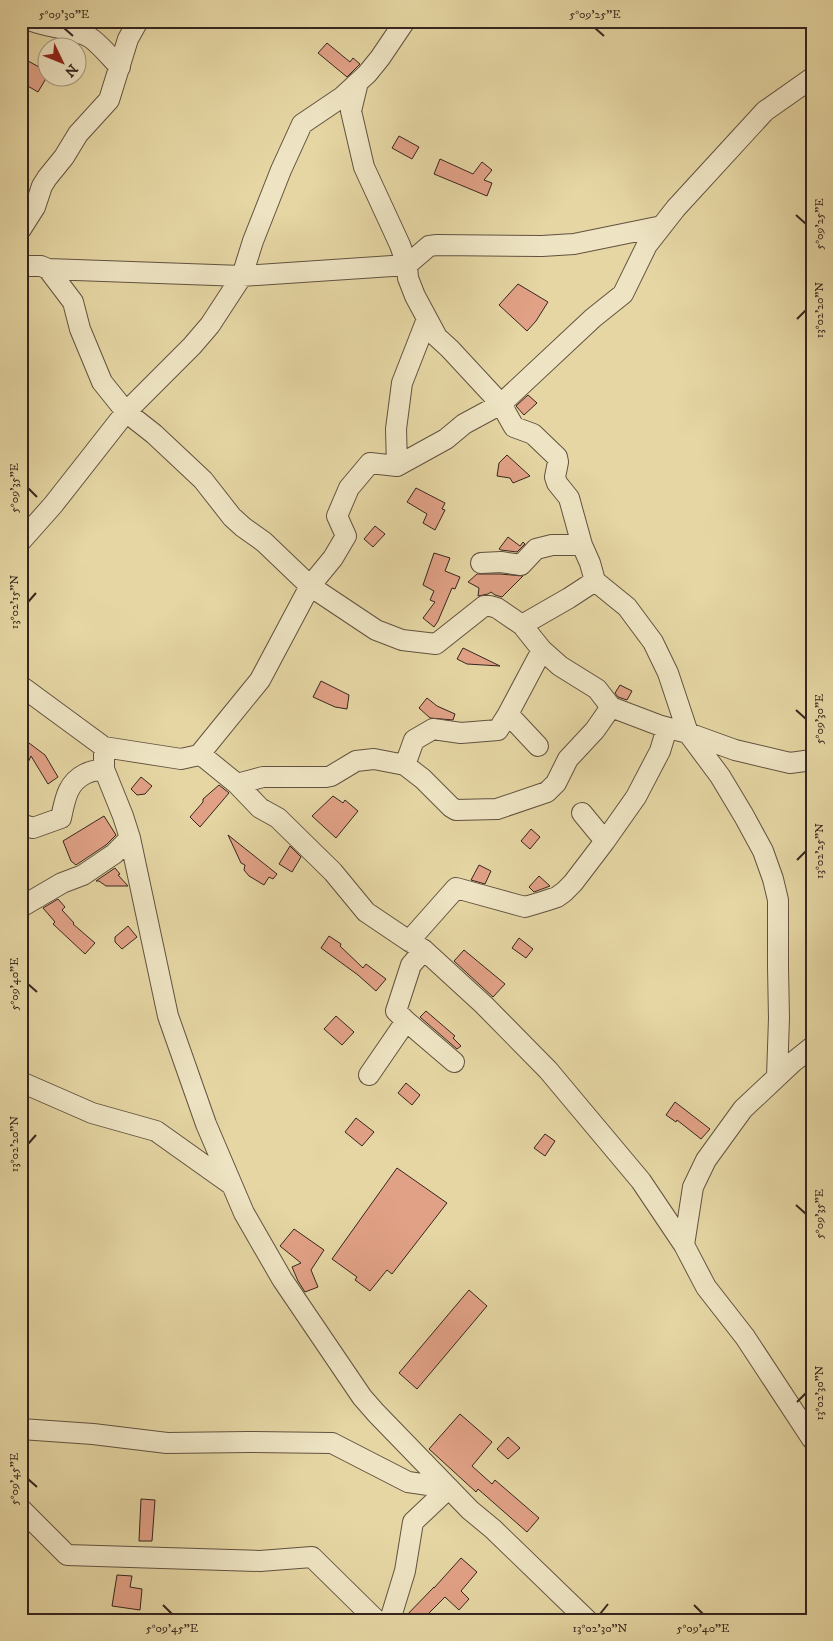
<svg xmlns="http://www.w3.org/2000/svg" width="833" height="1641" viewBox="0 0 833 1641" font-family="'IM FELL DW Pica',serif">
<rect width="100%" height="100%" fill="#e5d6a3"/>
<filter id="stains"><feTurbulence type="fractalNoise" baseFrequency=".004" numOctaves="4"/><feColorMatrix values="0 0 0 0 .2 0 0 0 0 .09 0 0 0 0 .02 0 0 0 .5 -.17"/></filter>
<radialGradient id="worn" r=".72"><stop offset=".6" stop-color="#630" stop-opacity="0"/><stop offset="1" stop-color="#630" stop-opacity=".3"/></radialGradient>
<path fill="#e1a186" stroke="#36261f" d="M 327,43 L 350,62 L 353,58 L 360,64 L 347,77 L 318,53 Z
M 21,57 L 48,72 L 48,75 L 38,92 L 21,82 Z
M 399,136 L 419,147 L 412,159 L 392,148 Z
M 440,159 L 473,174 L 482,162 L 492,170 L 484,180 L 492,183 L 487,196 L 434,174 Z
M 518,284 L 548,302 L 536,321 L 527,331 L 499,305 Z
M 528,395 L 537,403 L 524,415 L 516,406 Z
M 507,455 L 530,476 L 513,483 L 510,478 L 497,476 L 499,463 Z
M 416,488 L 445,503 L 442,509 L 445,510 L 435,530 L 423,523 L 427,514 L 407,502 Z
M 375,526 L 385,534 L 373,547 L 364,539 Z
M 508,537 L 520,546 L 523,542 L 525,544 L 517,552 L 501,550 L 499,549 Z
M 434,553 L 450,558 L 445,571 L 460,577 L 455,589 L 452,588 L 438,621 L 434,627 L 423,618 L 435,602 L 430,600 L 434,591 L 423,585 Z
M 477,574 L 500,574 L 523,576 L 502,597 L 495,595 L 491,592 L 488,594 L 478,596 L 479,588 L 468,582 Z
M 463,648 L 500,666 L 467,664 L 457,659 Z
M 321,681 L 349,695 L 347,709 L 335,707 L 313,697 Z
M 620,685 L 632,691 L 627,700 L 618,697 L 615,693 Z
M 427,698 L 437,706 L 455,714 L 453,720 L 430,718 L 419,708 Z
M 21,737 L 45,755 L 58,777 L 48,784 L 31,756 L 21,778 Z
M 141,777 L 152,786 L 145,794 L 137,795 L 131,789 Z
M 219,785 L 229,793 L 200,827 L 190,817 L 203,802 L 203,799 Z
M 333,796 L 343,803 L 345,800 L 358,811 L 336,838 L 312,816 Z
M 104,816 L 116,835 L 106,845 L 76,865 L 71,861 L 63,841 Z
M 531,829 L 540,837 L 530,849 L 521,841 Z
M 228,835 L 277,874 L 273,879 L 269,877 L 264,885 L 249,876 L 244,870 L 245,865 L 241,863 Z
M 290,846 L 301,857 L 292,872 L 279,864 Z
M 479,865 L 491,871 L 485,884 L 471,880 Z
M 115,868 L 120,874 L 118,875 L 128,886 L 106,886 L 99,881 L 96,881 Z
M 539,876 L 550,886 L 534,892 L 529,887 Z
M 58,899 L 65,907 L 62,910 L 74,923 L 73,924 L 95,943 L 85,954 L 53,924 L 55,922 L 43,908 Z
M 128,926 L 137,937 L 122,949 L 115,942 L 115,937 Z
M 329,936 L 341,944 L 340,946 L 363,968 L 366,964 L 386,979 L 376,991 L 358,975 L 321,948 Z
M 519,938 L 533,949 L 526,958 L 512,948 Z
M 464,950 L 505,984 L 493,997 L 454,961 Z
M 426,1011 L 455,1036 L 453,1038 L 461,1046 L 457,1049 L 420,1017 Z
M 336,1016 L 354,1032 L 342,1045 L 324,1029 Z
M 406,1083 L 420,1095 L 412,1105 L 398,1093 Z
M 675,1102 L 710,1129 L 701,1139 L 677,1120 L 676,1122 L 666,1115 Z
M 356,1118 L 374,1132 L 362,1146 L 345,1132 Z
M 545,1134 L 555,1141 L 545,1156 L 534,1148 Z
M 397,1168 L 447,1203 L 392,1274 L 387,1270 L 370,1291 L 355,1280 L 357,1277 L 332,1259 Z
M 294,1229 L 324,1250 L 311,1270 L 318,1287 L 305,1292 L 298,1281 L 292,1267 L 301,1263 L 280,1246 Z
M 469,1290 L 487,1306 L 417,1389 L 399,1373 Z
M 460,1414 L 492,1442 L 472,1466 L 492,1484 L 495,1480 L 539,1518 L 527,1532 L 478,1489 L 476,1492 L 429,1449 Z
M 508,1437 L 520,1448 L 508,1459 L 497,1449 Z
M 141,1499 L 155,1500 L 152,1541 L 139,1541 Z
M 461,1558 L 477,1572 L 461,1591 L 469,1599 L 459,1610 L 445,1597 L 422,1620 L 402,1620 L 434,1587 L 434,1588 Z
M 117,1575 L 132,1576 L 130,1587 L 142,1589 L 140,1610 L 112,1606 Z"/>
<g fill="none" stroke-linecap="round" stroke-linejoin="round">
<defs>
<path id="minor" d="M 32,21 C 50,28 71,28 89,37 C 97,41 112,59 120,67
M 358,82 L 351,111 L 364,167 L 400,245 L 407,265 L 408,278 L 415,296 L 437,337 L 450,349 L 501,404 L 514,427 L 533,434 L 557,457 L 558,462 L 555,477 L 557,483 L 569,498 L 582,545 L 590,563 L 595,581 L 627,607 L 653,642 L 668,673 L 688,733 L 720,776 L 744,816 L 763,851 L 773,879 L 778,900 L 778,967 L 779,1018 L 777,1077
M 21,229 L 35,207 L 42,186 L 47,178 L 64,157 L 78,134 L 109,100 L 128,39 L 138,21
M 21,266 L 41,266 L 48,269 L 73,302 L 80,329 L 102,382 L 126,412 L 154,434 L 203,480 L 232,517 L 243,527 L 264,542 L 310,586 L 376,630 L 402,640 L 436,644 L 484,606 L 490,606 L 497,608 L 522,625 L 542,650 L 560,666 L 597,689 L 611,707 L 661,726 L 688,733 L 735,750 L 790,763 L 812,760
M 48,269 L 242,276 L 407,265 L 429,246 L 437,245 L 542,246 L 574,244 L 662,226
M 397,466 L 396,429 L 402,383 L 427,319
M 21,541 L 53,505 L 126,412 L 192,346 L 210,325 L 242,276 L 253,241 L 281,170 L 302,124 L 342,97 L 367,74 L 380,58 L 405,21
M 481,563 L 501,562 L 521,565 L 536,549 L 552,545 L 582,545
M 522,625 L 569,598 L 595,581
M 21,686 L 104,747 L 104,769 L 123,816 L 130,838 L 168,1016 L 206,1124 L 244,1213 L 282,1279 L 362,1397 L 376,1413 L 470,1510 L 493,1529 L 587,1620
M 508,714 L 538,746
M 104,747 L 181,759 L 199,755 L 205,758 L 237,784 L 260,808 L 278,818 L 333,872 L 366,912 L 409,941 L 424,950 L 484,1005 L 548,1070 L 641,1181 L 684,1245 L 706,1287 L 745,1337 L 812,1439
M 199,755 L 260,680 L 310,586 L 333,558 L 346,536 L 337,516 L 349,488 L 370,463 L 397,466 L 446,439 L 464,424 L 501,404 L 593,318 L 623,294 L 647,245 L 676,208 L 765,111 L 812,78
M 405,765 L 414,740 L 433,729 L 461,733 L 498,730 L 508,714 L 542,650
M 237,784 L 263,777 L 326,777 L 331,776 L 356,761 L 374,759 L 405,765 L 423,779 L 451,807 L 456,810 L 497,809 L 547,792 L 556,783 L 568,759 L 595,730 L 611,707
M 582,813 L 605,841
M 21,824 L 33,828 L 61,818 C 65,800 67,783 85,774 C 91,771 98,770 104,769
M 21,907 L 62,883 L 83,875 L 114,854 L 130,838
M 409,941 L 456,888 L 525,907 L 545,901 L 557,897 L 564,892 L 573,883 L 605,841 L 636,797 L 660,751 L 667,728
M 406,1021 L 454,1062
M 369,1075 L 406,1021 L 396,1011 L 411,965 L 424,950
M 21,1082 L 92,1113 L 156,1131 L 232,1185
M 684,1245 L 693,1187 L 706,1160 L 743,1109 L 792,1063 L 812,1047
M 21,1429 L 93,1434 L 167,1443 L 248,1442 L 332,1443 L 408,1482 L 449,1488 L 413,1522 L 405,1571 L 390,1620
M 21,1509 L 67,1555 L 260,1561 L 312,1557 L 376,1620"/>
</defs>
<use href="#minor" stroke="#625240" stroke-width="22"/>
<use href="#minor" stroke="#eee4c3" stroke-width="20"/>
</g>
<path fill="none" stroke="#36261f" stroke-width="2" d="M 64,28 L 73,36M 595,28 L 604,36M 796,215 L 806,224M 797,319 L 806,310M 28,488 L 37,497M 28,602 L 36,593M 796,710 L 806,719M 797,860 L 806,851M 28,984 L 37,992M 28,1144 L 36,1135M 796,1205 L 806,1214M 797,1402 L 806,1393M 28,1479 L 37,1487M 163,1605 L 172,1614M 694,1605 L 703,1614M 600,1614 L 608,1604"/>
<rect width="833" height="1641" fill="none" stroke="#e5d6a3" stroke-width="55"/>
<g transform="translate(62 62) rotate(133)"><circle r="24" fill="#eee4c3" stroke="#a49881"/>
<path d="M0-4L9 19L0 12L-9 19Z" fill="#8f2418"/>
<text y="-8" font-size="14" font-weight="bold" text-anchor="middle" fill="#36261f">N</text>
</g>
<rect x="28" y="28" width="778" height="1586" fill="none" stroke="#36261f" stroke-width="2"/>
<g font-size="12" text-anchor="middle" fill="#36261f">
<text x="64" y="18">5°09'30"E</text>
<text x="595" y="18">5°09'25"E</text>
<text transform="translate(819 224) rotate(-90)" y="4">5°09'25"E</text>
<text transform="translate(819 310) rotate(-90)" y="4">13°02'20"N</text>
<text transform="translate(14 488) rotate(-90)" y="4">5°09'35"E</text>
<text transform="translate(14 602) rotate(-90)" y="4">13°02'15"N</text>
<text transform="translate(819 719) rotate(-90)" y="4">5°09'30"E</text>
<text transform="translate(819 851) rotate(-90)" y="4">13°02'25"N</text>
<text transform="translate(14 984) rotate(-90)" y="4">5°09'40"E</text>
<text transform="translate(14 1144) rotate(-90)" y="4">13°02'20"N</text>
<text transform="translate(819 1214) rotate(-90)" y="4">5°09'35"E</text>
<text transform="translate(819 1393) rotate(-90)" y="4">13°02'30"N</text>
<text transform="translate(14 1479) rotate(-90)" y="4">5°09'45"E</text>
<text x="172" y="1632">5°09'45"E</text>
<text x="600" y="1632">13°02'30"N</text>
<text x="703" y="1632">5°09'40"E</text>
</g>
<rect width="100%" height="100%" filter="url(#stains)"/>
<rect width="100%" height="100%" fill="url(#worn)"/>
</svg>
